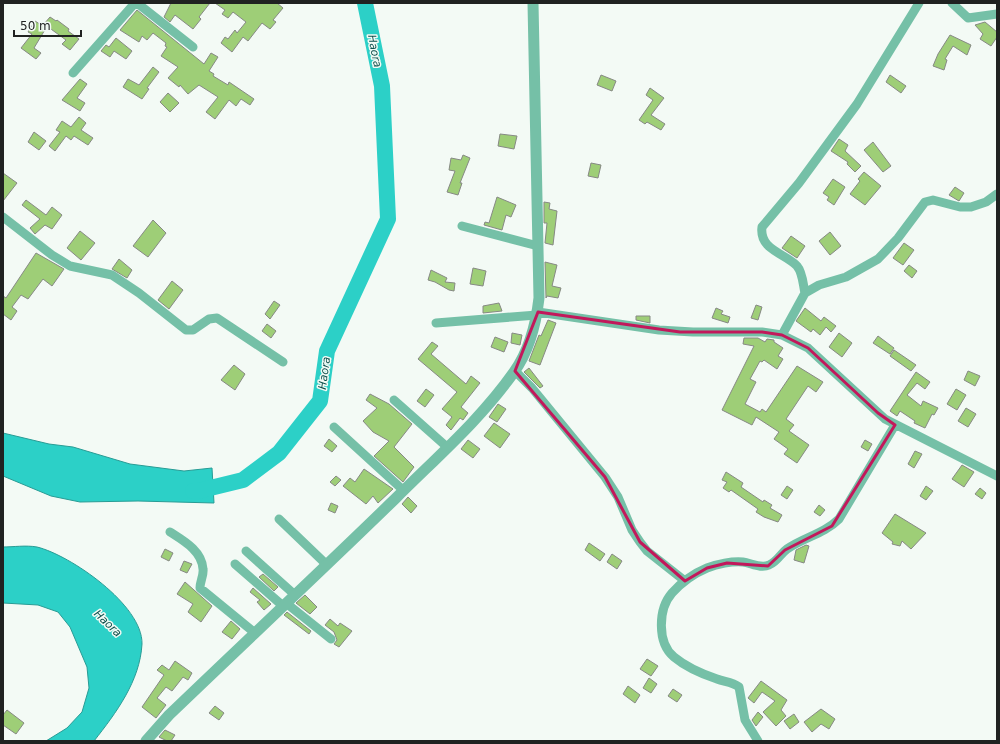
<svg xmlns="http://www.w3.org/2000/svg" width="1000" height="744" viewBox="0 0 1000 744" font-family="'DejaVu Sans',sans-serif">
<rect width="100%" height="100%" fill="#f3faf5"/>
<path fill="#2cd0c7" stroke="#289c95" d="M 3,433 L 49,444 L 73,447 L 130,464 L 184,471 L 212,468 L 214,503 L 138,501 L 80,502 L 51,496 L 3,476 Z
M 3,547 C 13,547 26,545 37,547 C 70,555 143,605 142,644 C 140,681 116,713 94,741 L 46,741 L 67,728 L 82,712 L 89,688 L 87,667 L 70,627 L 58,612 L 38,605 L 3,603 Z"/>
<g fill="none" stroke-linecap="round" stroke-linejoin="round">
<path stroke="#2cd0c7" stroke-width="16" d="M 193,491 L 198,491 L 243,480 L 279,453 L 320,401 L 327,351 L 388,219 L 382,86 L 365,3"/>
</g>
<path fill="#9ece77" stroke="#868984" d="M 171,3 L 210,3 L 199,17 L 201,19 L 193,29 L 175,15 L 170,22 L 164,17 Z
M 215,3 L 277,3 L 283,8 L 273,20 L 276,22 L 270,29 L 262,23 L 248,41 L 243,37 L 232,52 L 221,43 L 225,37 L 228,39 L 235,30 L 237,33 L 246,22 L 233,12 L 228,18 L 222,14 L 225,10 Z
M 137,10 L 204,64 L 211,53 L 218,57 L 209,71 L 214,74 L 213,76 L 228,85 L 229,82 L 254,99 L 250,105 L 241,99 L 236,106 L 229,100 L 215,119 L 206,112 L 218,97 L 199,85 L 188,94 L 180,85 L 179,87 L 168,78 L 178,67 L 161,56 L 167,47 L 165,46 L 166,43 L 153,33 L 147,40 L 142,36 L 139,42 L 120,30 Z
M 50,17 L 56,21 L 57,20 L 69,29 L 68,31 L 79,39 L 70,50 L 62,44 L 66,40 L 44,24 Z
M 35,21 L 46,28 L 34,48 L 41,53 L 36,59 L 21,48 L 32,34 L 28,32 Z
M 985,22 L 997,32 L 997,37 L 991,46 L 980,39 L 983,34 L 975,25 Z
M 950,35 L 971,45 L 967,55 L 953,46 L 945,59 L 947,60 L 944,70 L 933,66 L 938,54 Z
M 116,38 L 132,51 L 126,59 L 114,51 L 110,57 L 101,51 L 106,45 L 109,47 Z
M 153,67 L 159,72 L 147,88 L 149,89 L 142,99 L 123,87 L 128,79 L 139,85 Z
M 601,75 L 616,81 L 612,91 L 597,85 Z
M 890,75 L 906,86 L 901,93 L 886,82 Z
M 80,79 L 87,84 L 77,98 L 85,103 L 80,111 L 62,100 Z
M 650,88 L 664,98 L 651,115 L 665,124 L 661,130 L 647,122 L 645,124 L 639,120 L 653,100 L 646,95 Z
M 168,93 L 179,103 L 170,112 L 160,102 Z
M 79,117 L 86,123 L 81,130 L 93,138 L 88,145 L 74,136 L 71,140 L 66,136 L 55,151 L 49,146 L 60,132 L 56,130 L 62,121 L 71,127 Z
M 34,132 L 46,141 L 39,150 L 28,142 Z
M 500,134 L 517,136 L 514,149 L 498,146 Z
M 839,139 L 848,145 L 845,151 L 861,166 L 855,172 L 847,164 L 848,162 L 831,151 Z
M 873,142 L 891,166 L 883,172 L 864,150 Z
M 463,155 L 470,158 L 460,183 L 462,183 L 458,195 L 447,192 L 455,171 L 449,170 L 451,158 L 461,160 Z
M 591,163 L 601,165 L 598,178 L 588,176 Z
M 864,172 L 881,186 L 865,205 L 850,194 L 860,181 L 858,179 Z
M 3,173 L 17,183 L 3,201 Z
M 833,179 L 845,187 L 834,205 L 827,200 L 829,197 L 823,193 Z
M 955,187 L 964,193 L 959,201 L 949,195 Z
M 497,197 L 516,205 L 511,217 L 506,215 L 502,230 L 484,225 L 485,222 L 489,223 Z
M 26,200 L 46,215 L 52,207 L 62,215 L 52,229 L 45,225 L 35,234 L 30,228 L 40,219 L 22,205 Z
M 544,202 L 550,203 L 549,209 L 557,211 L 553,245 L 545,243 L 547,223 L 544,223 Z
M 153,220 L 166,233 L 148,257 L 133,246 Z
M 80,231 L 95,243 L 81,260 L 67,248 Z
M 830,232 L 841,246 L 830,255 L 819,241 Z
M 791,236 L 805,246 L 797,258 L 782,248 Z
M 904,243 L 914,250 L 903,265 L 893,258 Z
M 36,253 L 64,269 L 52,286 L 43,279 L 28,299 L 21,295 L 12,307 L 17,311 L 11,320 L 3,314 L 3,296 L 6,298 Z
M 119,259 L 132,270 L 127,278 L 112,269 Z
M 545,262 L 557,265 L 552,286 L 561,288 L 558,298 L 547,296 L 546,298 Z
M 909,265 L 917,271 L 912,278 L 904,271 Z
M 473,268 L 486,271 L 483,286 L 470,284 Z
M 431,270 L 447,278 L 445,282 L 455,283 L 454,291 L 449,290 L 435,282 L 428,280 Z
M 172,281 L 183,290 L 169,309 L 158,300 Z
M 274,301 L 280,305 L 270,319 L 265,314 Z
M 499,303 L 502,311 L 483,313 L 483,306 Z
M 756,305 L 762,307 L 758,320 L 751,318 Z
M 716,308 L 723,311 L 721,314 L 730,317 L 728,323 L 712,318 Z
M 805,308 L 821,321 L 824,317 L 836,326 L 831,332 L 826,327 L 820,335 L 813,329 L 811,332 L 796,321 Z
M 636,316 L 650,316 L 650,323 L 636,320 Z
M 548,320 L 556,323 L 540,365 L 529,361 L 539,335 L 541,336 Z
M 267,324 L 276,331 L 271,338 L 262,331 Z
M 512,333 L 522,335 L 520,345 L 511,343 Z
M 839,333 L 852,343 L 842,357 L 829,347 Z
M 878,336 L 894,348 L 890,354 L 873,343 Z
M 495,337 L 508,342 L 504,352 L 491,347 Z
M 744,338 L 758,338 L 765,342 L 767,339 L 774,340 L 774,342 L 783,348 L 778,356 L 783,359 L 777,369 L 764,360 L 762,362 L 760,361 L 750,379 L 756,382 L 745,404 L 760,412 L 762,409 L 766,412 L 797,366 L 823,382 L 816,392 L 808,386 L 786,419 L 794,425 L 789,431 L 809,445 L 797,463 L 784,454 L 788,449 L 774,439 L 779,432 L 756,417 L 752,425 L 722,410 L 754,346 L 743,344 Z
M 432,342 L 438,346 L 431,354 L 466,384 L 471,376 L 480,383 L 461,407 L 468,413 L 463,420 L 460,418 L 451,430 L 446,425 L 452,417 L 442,409 L 457,392 L 418,359 Z
M 894,350 L 916,365 L 911,371 L 890,356 Z
M 234,365 L 245,374 L 235,390 L 221,380 Z
M 529,368 L 543,386 L 540,388 L 524,372 Z
M 968,371 L 980,376 L 975,386 L 964,380 Z
M 916,372 L 930,382 L 925,389 L 917,383 L 907,395 L 921,406 L 923,401 L 938,408 L 934,415 L 932,414 L 925,428 L 914,423 L 915,421 L 900,411 L 897,416 L 890,411 Z
M 426,389 L 434,395 L 425,407 L 417,401 Z
M 956,389 L 966,395 L 957,410 L 947,404 Z
M 370,394 L 389,404 L 412,424 L 394,447 L 414,467 L 403,482 L 374,456 L 389,441 L 373,432 L 363,421 L 377,408 L 366,400 Z
M 498,404 L 506,409 L 497,422 L 489,417 Z
M 966,408 L 976,414 L 968,427 L 958,421 Z
M 494,423 L 510,434 L 500,448 L 484,436 Z
M 329,439 L 337,446 L 332,452 L 324,446 Z
M 468,440 L 480,449 L 473,458 L 461,449 Z
M 865,440 L 872,444 L 868,451 L 861,447 Z
M 915,451 L 922,454 L 914,468 L 908,464 Z
M 962,465 L 974,472 L 964,487 L 952,479 Z
M 364,469 L 393,489 L 378,503 L 373,496 L 366,504 L 343,486 L 350,478 L 355,482 Z
M 726,472 L 743,483 L 741,487 L 763,502 L 764,500 L 772,505 L 770,508 L 782,515 L 778,522 L 764,517 L 756,512 L 758,509 L 731,490 L 729,492 L 723,488 L 727,482 L 722,480 Z
M 336,476 L 341,480 L 335,486 L 330,482 Z
M 787,486 L 793,490 L 787,499 L 781,495 Z
M 926,486 L 933,491 L 926,500 L 920,496 Z
M 980,488 L 986,493 L 982,499 L 975,494 Z
M 408,497 L 417,506 L 411,513 L 402,504 Z
M 331,503 L 338,506 L 335,513 L 328,510 Z
M 819,505 L 825,510 L 820,516 L 814,512 Z
M 895,514 L 926,533 L 911,549 L 902,541 L 900,546 L 892,544 L 893,542 L 882,533 Z
M 589,543 L 605,554 L 600,561 L 585,550 Z
M 806,545 L 809,546 L 804,563 L 794,560 L 796,550 Z
M 165,549 L 173,553 L 169,561 L 161,557 Z
M 612,554 L 622,561 L 617,569 L 607,562 Z
M 184,561 L 192,564 L 187,573 L 180,570 Z
M 263,574 L 278,587 L 274,591 L 259,577 Z
M 185,582 L 212,606 L 201,622 L 188,612 L 193,604 L 177,594 Z
M 253,588 L 271,604 L 264,610 L 257,602 L 260,600 L 250,592 Z
M 305,595 L 317,607 L 310,614 L 296,603 Z
M 287,612 L 311,631 L 309,634 L 284,615 Z
M 330,619 L 338,626 L 340,623 L 352,631 L 339,647 L 334,644 L 337,640 L 334,632 L 325,625 Z
M 231,621 L 240,629 L 232,639 L 222,632 Z
M 647,659 L 658,666 L 651,676 L 640,669 Z
M 175,661 L 192,673 L 188,680 L 183,677 L 172,691 L 166,687 L 157,698 L 166,705 L 156,718 L 142,707 L 164,675 L 157,670 L 162,665 L 169,670 Z
M 649,678 L 657,684 L 651,693 L 643,688 Z
M 761,681 L 787,700 L 781,710 L 786,716 L 776,726 L 763,712 L 775,701 L 762,692 L 754,703 L 748,698 Z
M 628,686 L 640,695 L 635,703 L 623,694 Z
M 673,689 L 682,695 L 677,702 L 668,696 Z
M 215,706 L 224,713 L 219,720 L 209,713 Z
M 821,709 L 835,719 L 829,729 L 821,724 L 812,732 L 804,722 Z
M 7,710 L 24,723 L 16,734 L 3,725 L 3,715 Z
M 758,712 L 763,717 L 756,726 L 752,720 Z
M 794,714 L 799,722 L 790,729 L 784,721 Z
M 165,730 L 175,735 L 171,741 L 167,741 L 159,737 Z"/>
<g fill="none" stroke-linecap="round" stroke-linejoin="round">
<path stroke="#75c0a7" stroke-width="9" d="M 137,3 L 193,47
M 952,3 L 968,18 L 997,14
M 73,73 L 135,3
M 3,217 L 52,255 L 70,266 L 112,275 L 139,293 L 186,330 L 193,330 L 209,319 L 217,318 L 283,362
M 462,226 L 538,246
M 805,293 C 803,285 803,273 797,266 C 785,253 759,250 762,227 L 799,183 L 857,104 L 919,3
M 538,312 L 659,330 L 693,332 L 762,332 L 782,335 L 808,348 L 885,419 L 997,476
M 436,323 L 537,315
M 782,335 L 805,293 L 819,285 L 846,277 L 878,259 L 898,238 L 925,202 L 933,200 L 960,207 L 971,207 L 986,202 L 997,194
M 515,371 L 532,388 L 605,477 L 618,497 L 632,530 L 640,542 L 647,551 L 685,581
M 394,400 L 447,447
M 334,427 L 403,490
M 279,519 L 327,565
M 170,532 C 184,541 202,551 203,569 C 204,575 200,581 200,588 L 255,633
M 246,551 L 295,595
M 235,564 L 283,606
M 286,603 L 331,639
M 758,741 L 745,720 L 739,687 C 732,682 725,682 717,679 C 702,674 686,667 674,657 C 657,643 658,609 672,593 C 681,583 695,573 707,568 C 717,564 732,561 743,562 C 751,563 761,569 769,565 C 778,561 780,554 787,549 C 804,537 824,534 839,519 L 895,425"/>
<path stroke="#75c0a7" stroke-width="11" d="M 146,741 L 169,715 C 244,643 321,571 396,498 C 437,457 481,419 514,372 C 529,351 536,324 539,298 L 533,3"/>
</g>
<path fill="none" stroke="#c2185b" stroke-width="3" stroke-linejoin="round" d="M 538,312 L 680,332 L 762,332 L 782,335 L 808,348 L 878,413 L 895,425 L 832,526 L 785,550 L 768,566 L 727,563 L 707,568 L 685,581 L 640,542 L 605,477 L 515,371 Z"/>
<g text-anchor="middle" stroke-width="3" stroke-linejoin="round" paint-order="stroke">
<g font-size="11" font-style="italic" fill="#0c4f4b" stroke="#f3faf5">
<text transform="translate(375 51) rotate(79)" y="4">Haora</text>
<text transform="translate(324 373) rotate(-82)" y="4">Haora</text>
<text transform="translate(108 623) rotate(44)" y="4">Haora</text>
</g>
</g>
<rect width="1000" height="744" fill="none" stroke="#202221" stroke-width="8"/>
<path d="M14 30v6h67v-6" fill="none" stroke="#202221" stroke-width="2"/>
<text x="20" y="30" font-size="12" fill="#202221" stroke="#f3faf5" stroke-width="3" paint-order="stroke">50 m</text>
</svg>
